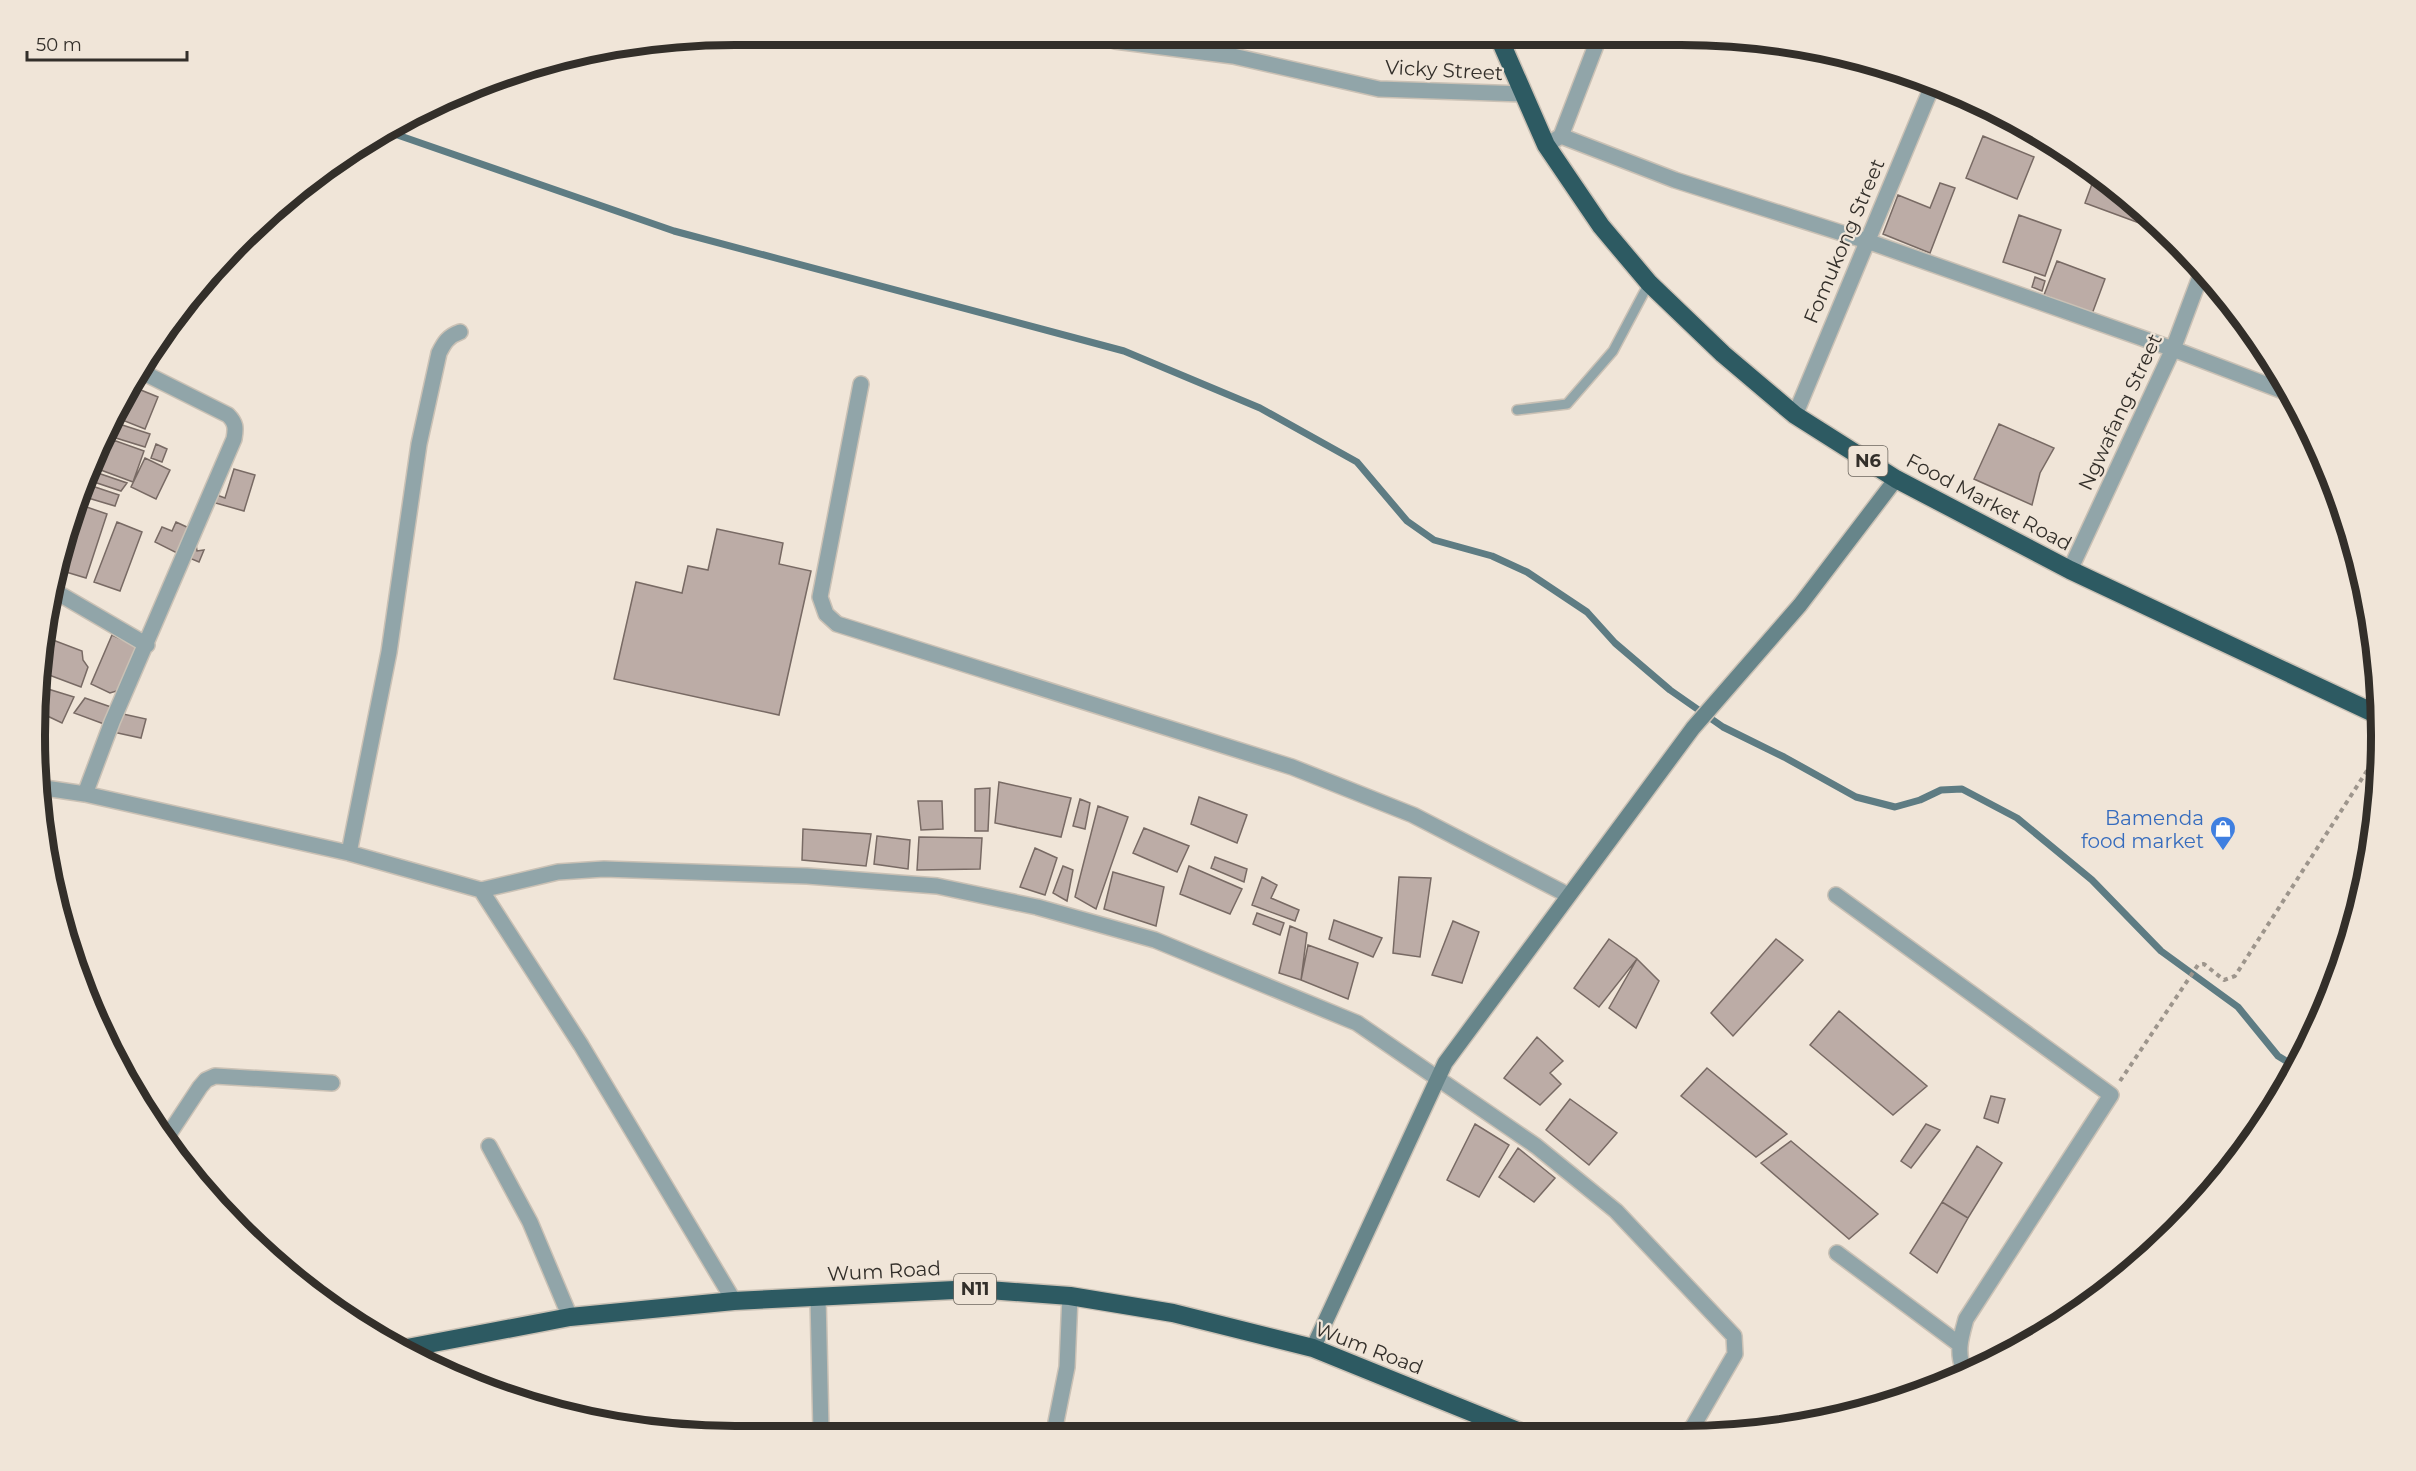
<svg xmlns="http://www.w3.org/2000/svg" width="2416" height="1471" viewBox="0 0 2416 1471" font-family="Montserrat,sans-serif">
<rect width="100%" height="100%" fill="#f0e5d8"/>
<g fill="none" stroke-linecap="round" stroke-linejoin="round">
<path stroke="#5e7c83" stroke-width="7" d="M 386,131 L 674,231 L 1124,351 L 1260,408 L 1357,462 L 1407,521 L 1434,540 L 1492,556 L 1527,572 L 1587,612 L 1615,643 L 1670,690 L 1723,727 L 1784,757 L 1856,797 L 1895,807 L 1920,800 L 1941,790 L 1962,789 L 2017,818 L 2092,880 L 2161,951 L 2238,1007 L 2278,1056 L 2296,1067"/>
</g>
<path fill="#bcaca6" stroke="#786a64" stroke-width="1.5" d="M 1940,85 L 1948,88 L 1982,107 L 1938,91 Z
M 1983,136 L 2034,157 L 2017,199 L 1966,178 Z
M 2096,173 L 2107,179 L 2145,215 L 2142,224 L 2085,203 Z
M 1940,183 L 1955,188 L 1930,253 L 1883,234 L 1898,195 L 1930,208 Z
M 2019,215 L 2061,230 L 2045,276 L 2003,262 Z
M 2057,261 L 2105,279 L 2092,314 L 2044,295 Z
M 2035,277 L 2045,281 L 2042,291 L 2032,287 Z
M 131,386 L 158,397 L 145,429 L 112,416 Z
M 110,421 L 150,434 L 145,447 L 103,434 Z
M 1999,424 L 2054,448 L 2040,473 L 2032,505 L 1974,479 Z
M 101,440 L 102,442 L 116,441 L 144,451 L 133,482 L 90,466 Z
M 156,444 L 167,449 L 162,462 L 151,458 Z
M 145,458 L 170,470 L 156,499 L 131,487 Z
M 234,469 L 255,475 L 244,511 L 212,502 L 214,494 L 225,498 Z
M 89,470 L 127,483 L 121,491 L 85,479 Z
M 83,483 L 119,495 L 115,506 L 78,495 Z
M 75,503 L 107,514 L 86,578 L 56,569 Z
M 117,522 L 142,532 L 120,591 L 94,582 Z
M 176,522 L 191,529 L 181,555 L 155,542 L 162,527 L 172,531 Z
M 717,529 L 783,543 L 779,564 L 811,571 L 779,715 L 614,679 L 636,582 L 682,593 L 688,566 L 708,570 Z
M 196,544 L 197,551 L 204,550 L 199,562 L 187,557 Z
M 112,635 L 139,647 L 120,690 L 110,693 L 91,684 Z
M 45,637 L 82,651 L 83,660 L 88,667 L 81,687 L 41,672 Z
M 48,689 L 74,697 L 62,723 L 39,712 Z
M 85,698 L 111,707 L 104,724 L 74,713 Z
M 123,714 L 146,719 L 141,738 L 113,732 Z
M 999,782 L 1071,798 L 1061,837 L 995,823 Z
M 990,788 L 988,831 L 975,831 L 975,789 Z
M 1199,797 L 1247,815 L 1237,843 L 1191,824 Z
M 1080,799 L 1090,803 L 1085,829 L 1073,826 Z
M 918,801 L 942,801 L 943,829 L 921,830 Z
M 1098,806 L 1128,817 L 1096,909 L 1075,897 Z
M 1144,828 L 1189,846 L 1177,872 L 1133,853 Z
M 803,829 L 871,834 L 866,866 L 802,860 Z
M 877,836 L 910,840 L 908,869 L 874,864 Z
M 919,837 L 982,838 L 980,869 L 917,870 Z
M 1035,848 L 1057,858 L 1045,895 L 1020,887 Z
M 1215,857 L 1247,869 L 1244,882 L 1211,868 Z
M 1063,866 L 1073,870 L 1067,901 L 1053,893 Z
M 1189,866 L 1242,889 L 1230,914 L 1180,894 Z
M 1113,872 L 1164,887 L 1156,926 L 1104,909 Z
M 1262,877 L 1277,885 L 1271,898 L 1299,910 L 1295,921 L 1252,905 Z
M 1399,877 L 1431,878 L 1420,957 L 1393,953 Z
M 1257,913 L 1284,923 L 1280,935 L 1253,924 Z
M 1334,920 L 1382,938 L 1373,957 L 1329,939 Z
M 1453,921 L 1479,932 L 1462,983 L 1432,975 Z
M 1290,926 L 1307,933 L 1301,980 L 1279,973 Z
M 1609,939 L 1637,959 L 1599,1007 L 1574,988 Z
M 1776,939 L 1803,960 L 1733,1036 L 1711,1013 Z
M 1308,945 L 1358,963 L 1348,999 L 1301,980 Z
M 1637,959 L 1659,981 L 1636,1028 L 1609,1008 Z
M 1839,1011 L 1927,1086 L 1893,1115 L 1810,1045 Z
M 1537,1037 L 1563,1061 L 1550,1073 L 1561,1084 L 1540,1105 L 1504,1078 Z
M 1707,1068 L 1787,1134 L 1756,1157 L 1681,1096 Z
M 1991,1096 L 2005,1099 L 1998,1123 L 1984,1118 Z
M 1570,1099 L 1617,1133 L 1589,1165 L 1546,1130 Z
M 1475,1124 L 1509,1145 L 1479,1197 L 1447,1180 Z
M 1926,1124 L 1940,1130 L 1911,1168 L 1901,1161 Z
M 1791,1141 L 1878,1214 L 1849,1239 L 1761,1163 Z
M 1977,1146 L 2002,1163 L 1968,1218 L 1942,1202 Z
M 1518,1148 L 1555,1178 L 1534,1202 L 1499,1177 Z
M 1942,1202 L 1968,1218 L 1937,1273 L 1910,1253 Z"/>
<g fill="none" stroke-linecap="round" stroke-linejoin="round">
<defs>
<path id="lane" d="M 1517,410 L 1567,404 L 1613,351 L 1649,283"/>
<path id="street" d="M 1115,41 L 1233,56 L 1379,89 L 1523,94
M 1561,136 L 1675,180 L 1867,241 L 2173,349 L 2291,394
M 1553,141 L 1561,136 L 1598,40
M 861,384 L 820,597 L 826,614 L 837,624 L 1292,767 L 1413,815 L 1568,895
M 1795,415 L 1933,84
M 2070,570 L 2173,349 L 2203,269
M 51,589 L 147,645
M 38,787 L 85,794 L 349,853 L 481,890 L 581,1045 L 734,1301
M 85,794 L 112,722 L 234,439 C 236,428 236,423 228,415 L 140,371
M 349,853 L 389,652 L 419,444 L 439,353 C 444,343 448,336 460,332
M 481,890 L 558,872 L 604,869 L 807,876 L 937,886 L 1037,907 L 1155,940 L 1357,1023 L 1536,1146 L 1616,1211 L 1734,1336 L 1735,1354 L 1688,1435
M 1836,895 L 2111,1095 L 1966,1319 C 1961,1337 1956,1352 1964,1370
M 165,1140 L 200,1087 L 206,1080 L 215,1076 L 332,1083
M 489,1146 L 530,1222 L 570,1317
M 1837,1253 L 1959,1344
M 818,1297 L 821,1431
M 1054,1432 L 1067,1367 L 1070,1296"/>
<path id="secondary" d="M 1313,1348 L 1445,1063 L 1693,728 L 1800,605 L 1896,479"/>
<path id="highway" d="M 1500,40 L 1546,145 L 1601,226 L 1649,283 L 1723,354 L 1795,415 L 1896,479 L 2070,570 L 2378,715
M 407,1348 L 570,1317 L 734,1301 L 975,1289 L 1070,1296 L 1173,1313 L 1313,1348 L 1525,1434"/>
</defs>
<use href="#lane" stroke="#cac1b5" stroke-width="12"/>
<use href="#street" stroke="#cac1b5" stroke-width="18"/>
<use href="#secondary" stroke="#cac1b5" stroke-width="18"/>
<use href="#highway" stroke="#cac1b5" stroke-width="21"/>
<path stroke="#9d958c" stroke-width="4" stroke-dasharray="4.5 4.5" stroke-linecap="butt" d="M 2120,1081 L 2198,965 L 2204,964 L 2224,980 L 2235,976 L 2379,752"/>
<use href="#lane" stroke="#91a5a9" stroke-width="9"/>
<use href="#street" stroke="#91a5a9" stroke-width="15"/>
<use href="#secondary" stroke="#67858a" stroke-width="15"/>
<use href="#highway" stroke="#2d5a62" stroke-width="18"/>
</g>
<defs>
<symbol id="shop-pin" viewBox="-11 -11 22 30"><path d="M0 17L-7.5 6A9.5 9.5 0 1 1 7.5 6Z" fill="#3f7fe0" stroke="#f0e5d8"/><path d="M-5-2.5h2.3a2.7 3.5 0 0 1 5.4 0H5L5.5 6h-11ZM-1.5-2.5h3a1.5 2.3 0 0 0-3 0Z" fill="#fff"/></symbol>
</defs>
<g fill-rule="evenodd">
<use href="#shop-pin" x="2208" y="814" width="30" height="40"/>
</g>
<g text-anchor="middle" stroke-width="4.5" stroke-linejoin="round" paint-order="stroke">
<g fill="#f0e5d8" stroke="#6c665e" stroke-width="1.5">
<rect x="1848.5" y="446" width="39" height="30" rx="4.5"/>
<rect x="954" y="1274" width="42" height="30" rx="4.5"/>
</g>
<g font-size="18" font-weight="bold" fill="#332f2a">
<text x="1868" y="467">N6</text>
<text x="975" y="1295">N11</text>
</g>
<g font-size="20" fill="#332f2a" stroke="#f0e5d8">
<text transform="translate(1444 70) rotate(3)" y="7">Vicky Street</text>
<text transform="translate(1844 241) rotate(-67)" y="7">Fomukong Street</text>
<text transform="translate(2120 412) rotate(-65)" y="7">Ngwafang Street</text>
<text transform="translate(1989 502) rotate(28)" y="7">Food Market Road</text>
<text transform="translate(884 1271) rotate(-3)" y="7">Wum Road</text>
<text transform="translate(1369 1348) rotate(21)" y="7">Wum Road</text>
</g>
<g font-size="20" fill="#366cbe" stroke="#f0e5d8" text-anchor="end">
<text x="2204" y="825">Bamenda<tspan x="2204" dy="23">food market</tspan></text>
</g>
</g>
<path d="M0 0H2416V1471H0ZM735 45H1681A690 690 0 0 1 2371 735V736A690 690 0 0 1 1681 1426H735A690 690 0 0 1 45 736V735A690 690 0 0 1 735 45Z" fill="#f0e5d8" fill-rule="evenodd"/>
<path fill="none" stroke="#332f2a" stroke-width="8" d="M735 45H1681A690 690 0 0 1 2371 735V736A690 690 0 0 1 1681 1426H735A690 690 0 0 1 45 736V735A690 690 0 0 1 735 45Z"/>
<path d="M27 51v9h160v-9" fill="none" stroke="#332f2a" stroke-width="3"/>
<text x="36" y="51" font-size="18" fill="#332f2a" stroke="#f0e5d8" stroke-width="4.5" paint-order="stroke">50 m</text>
</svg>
